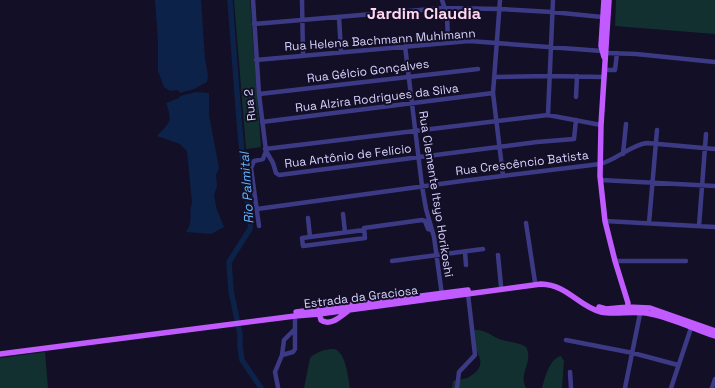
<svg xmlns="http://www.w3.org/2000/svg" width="715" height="388" viewBox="0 0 715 388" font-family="'Space Grotesk',sans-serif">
<rect width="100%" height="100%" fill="#130f26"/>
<path fill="#12302f" d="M 234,0 L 250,0 L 261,147 L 246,149 Z
M 616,0 L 715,0 L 715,34 L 615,26 Z
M 475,330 C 484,329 491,335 499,339 C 508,342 518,342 526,347 C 534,361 518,374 526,388 L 452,388 L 453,381 C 458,379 464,380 469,377 C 495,362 468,348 471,332 Z
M 335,349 C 346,354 348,376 350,388 L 304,388 L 310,358 C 317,351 326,349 335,349 Z
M 45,352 L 48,388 L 0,388 L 0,358 Z
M 561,356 L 564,361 L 562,388 L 542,388 C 545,378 549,359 561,356 Z"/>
<path fill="#0c2248" d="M 155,0 L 201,0 L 205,59 L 208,75 L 207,82 L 194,89 L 180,93 L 178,90 L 170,91 L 164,87 L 158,71 L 158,42 Z
M 196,92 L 209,93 L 209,115 L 219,168 L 216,175 L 217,186 L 214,196 L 217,210 L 224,227 L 211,234 L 186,232 C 194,221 188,214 192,203 L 187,151 L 180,144 L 157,136 C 170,122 173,122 166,103 L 179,98 L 180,96 Z"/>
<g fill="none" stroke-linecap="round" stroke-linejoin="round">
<path stroke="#0c2248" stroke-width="5.5" d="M 230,0 L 239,119 L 245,186 L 251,222 L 250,229 L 229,262 L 231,291 L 240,334 L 240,347 L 242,360 L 261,388"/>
<path stroke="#3d3a85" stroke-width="4.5" d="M 253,0 L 259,94 L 266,151 L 273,163 L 276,173 L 279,175 L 537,142 L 574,139 L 576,120
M 302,0 L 303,55
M 442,0 L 447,15 L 448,42
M 500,0 L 493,93 L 503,176
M 339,17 L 341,52
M 254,24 L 444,8 L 500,9 L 552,12 L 602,17
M 405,46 L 422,186 L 426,209 L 434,237 L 442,295
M 606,53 L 636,54 L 715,62
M 256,60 L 469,41 L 602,51
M 604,70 L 615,70 L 617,53
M 495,77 L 549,76 L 604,77
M 259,94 L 478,69
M 576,97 L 577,76
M 548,115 L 553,0
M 262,122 L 493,93
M 265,149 L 548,115 L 601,125
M 623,154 L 626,124
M 601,180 L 715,186
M 257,209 L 462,181 L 600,164 C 617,160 630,145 647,143 L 715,149
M 343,214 L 345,232
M 308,218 L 310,237
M 605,221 L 715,227
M 526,223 L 535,282
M 649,223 L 657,130
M 259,226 L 251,168 L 254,161 L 263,159 L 266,151
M 699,226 L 706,134
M 364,230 L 302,238 L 303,246 L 365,238 L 364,228 L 422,220 L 425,221 L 428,229 L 432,230
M 465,252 L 466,265
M 498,255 L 501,286
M 392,261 L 483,249
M 615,261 L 686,261
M 566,340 L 633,353 L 678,365
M 282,355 L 284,340 L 295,329
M 570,372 L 571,388
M 278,387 L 275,372 L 282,355 L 293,352 L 295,349 L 295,316
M 457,388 L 459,372 L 475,355 L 468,294
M 625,388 L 641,309
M 671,388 L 692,325
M 712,388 L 715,379"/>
<path stroke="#c25bff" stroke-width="5.5" d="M 604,0 L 601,46 L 604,57
M 609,0 L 601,125 L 600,176 L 605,221 L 615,261 L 628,303 L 627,310
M 599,307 L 606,309 L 628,307 L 650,308 L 715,331
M 296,312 L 468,290
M 319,312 L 321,320 C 330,327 341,316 348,311
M 0,354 L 295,316 L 319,314 L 541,284 C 568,285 578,306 601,312 C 615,315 635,310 651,314 C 672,318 694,329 715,336"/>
</g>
<g text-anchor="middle" stroke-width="4" stroke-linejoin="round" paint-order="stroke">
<g font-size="12" fill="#d9d4ff" stroke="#130f26">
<text transform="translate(380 40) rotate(-4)" y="4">Rua Helena Bachmann Muhlmann</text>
<text transform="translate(368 71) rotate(-7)" y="4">Rua Gélcio Gonçalves</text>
<text transform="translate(377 98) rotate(-7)" y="4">Rua Alzira Rodrigues da Silva</text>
<text transform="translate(250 105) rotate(-96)" y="4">Rua 2</text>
<text transform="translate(348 156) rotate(-7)" y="4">Rua Antônio de Felício</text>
<text transform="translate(522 163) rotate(-7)" y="4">Rua Crescêncio Batista</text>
<text transform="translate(436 194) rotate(81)" y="4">Rua Clemente Itsyo Horikoshi</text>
<text transform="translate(361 297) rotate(-7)" y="4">Estrada da Graciosa</text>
</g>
<g font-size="13" font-style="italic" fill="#62b6ff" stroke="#130f26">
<text transform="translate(246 188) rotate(-94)" y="5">Rio Palmital</text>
</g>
<g font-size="16" font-weight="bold" fill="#ffd6f0" stroke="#130f26">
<text x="424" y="19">Jardim Claudia</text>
</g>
</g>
</svg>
